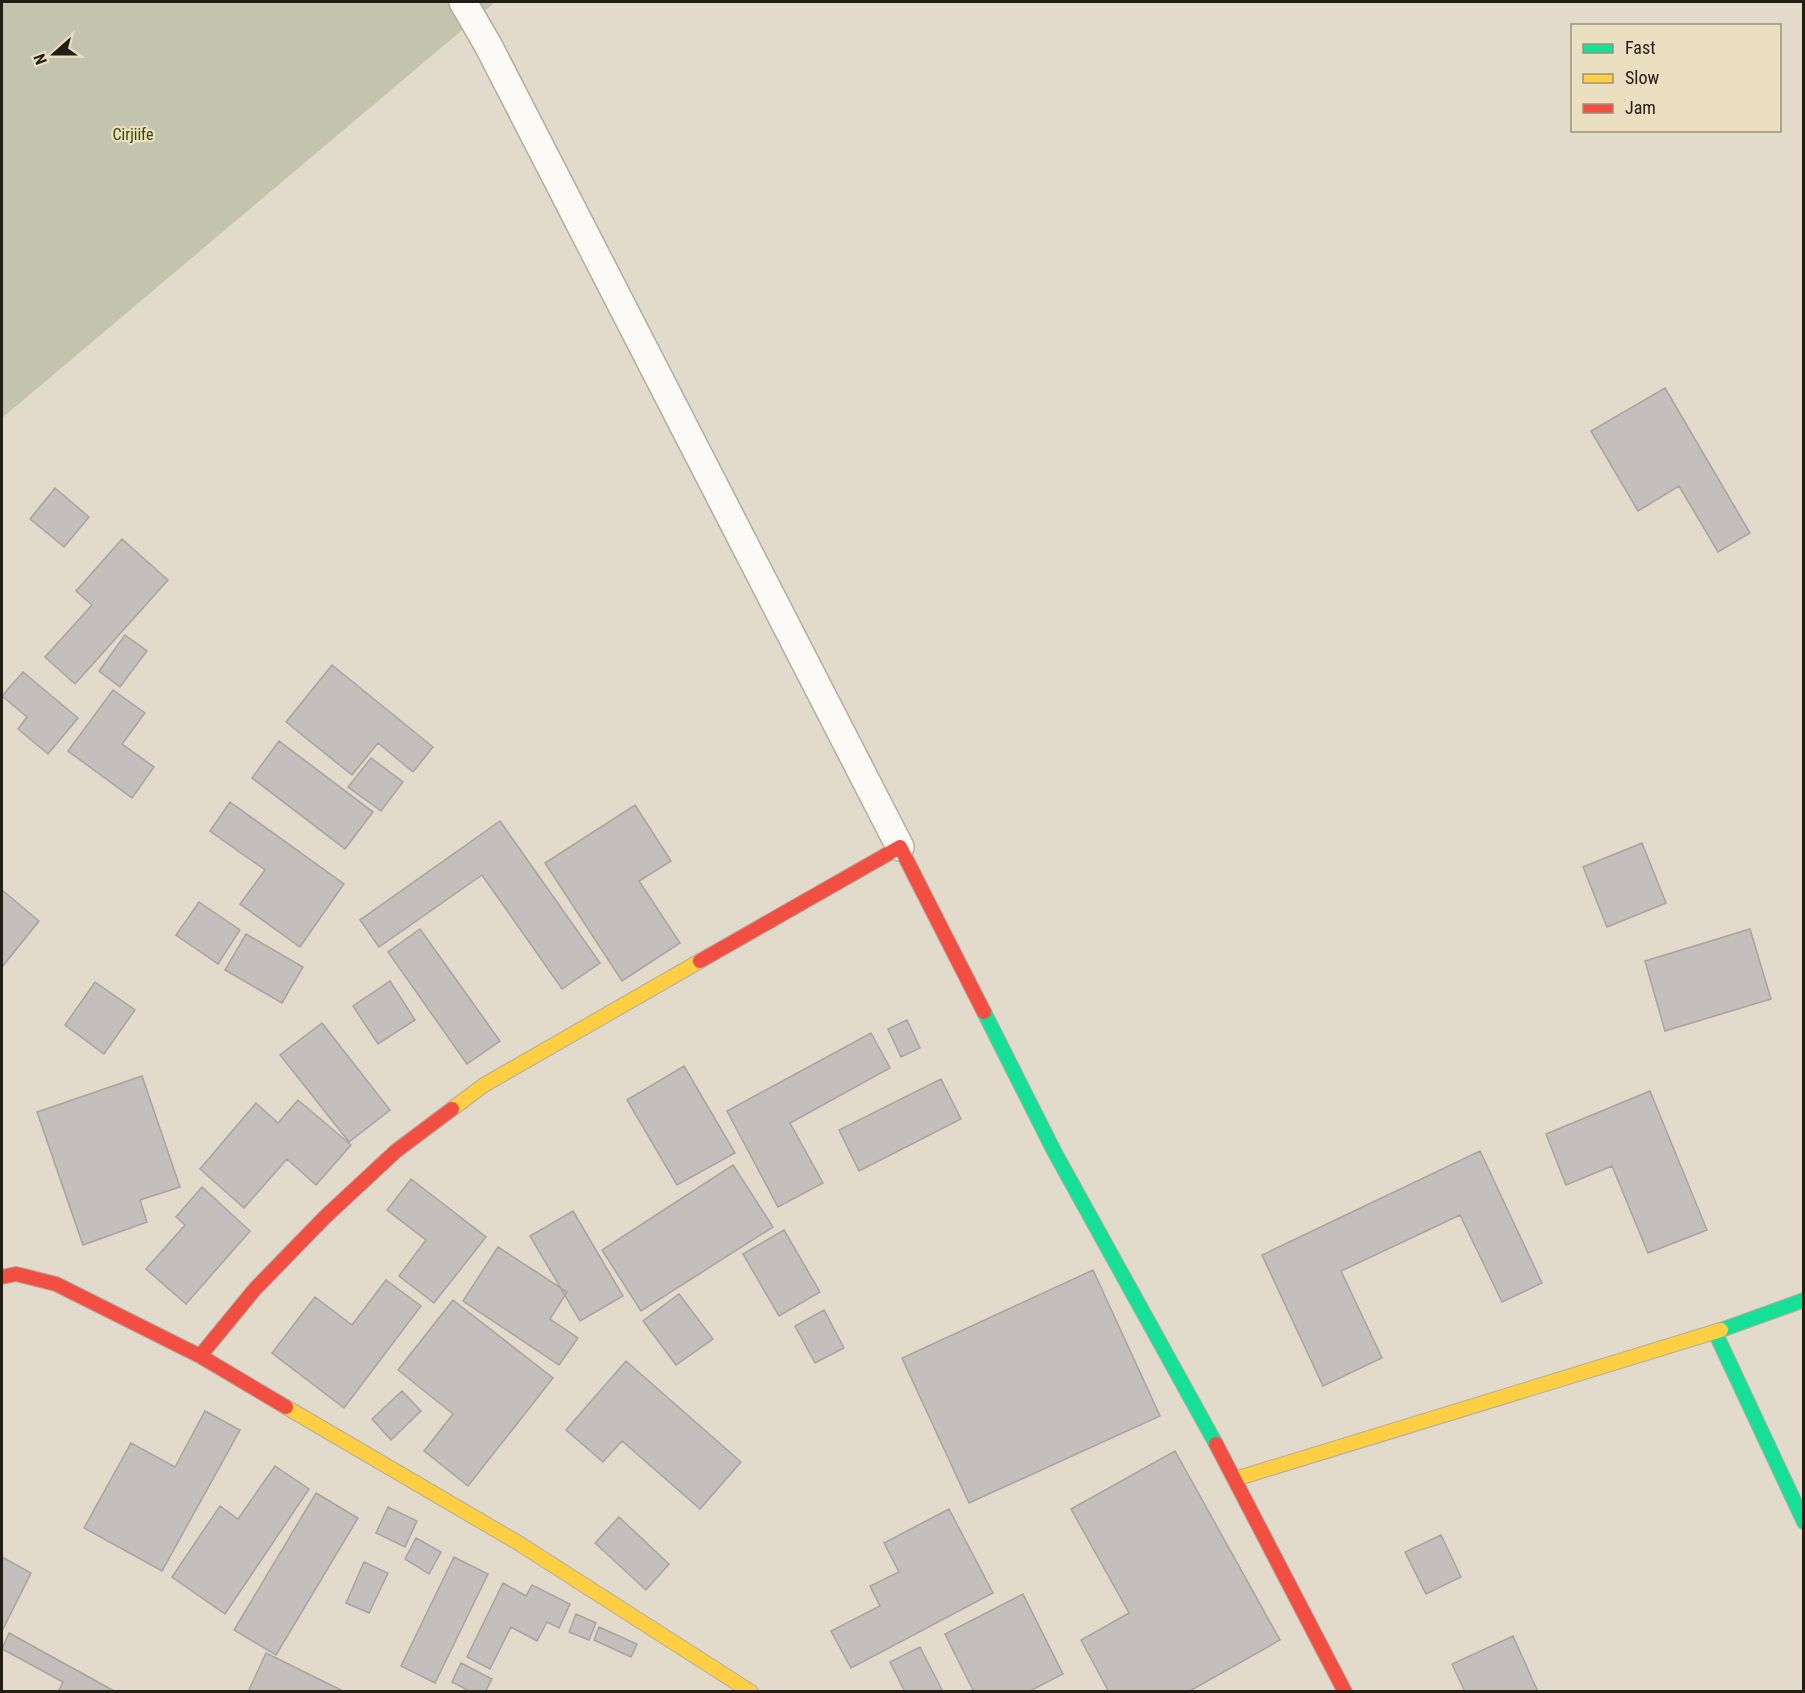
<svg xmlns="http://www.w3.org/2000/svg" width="1805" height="1693" viewBox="0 0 1805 1693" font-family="'Roboto Condensed',sans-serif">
<rect width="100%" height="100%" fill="#e2dbcb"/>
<path fill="#c3c4ad" d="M 2,2 L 492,2 L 493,4 L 2,418 Z"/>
<path fill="#c4bebc" stroke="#a8a2a0" stroke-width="1.5" d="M 1665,388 L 1750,533 L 1718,552 L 1679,486 L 1638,511 L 1591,431 Z
M 55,488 L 89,517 L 64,547 L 30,519 Z
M 122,539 L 168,580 L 75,684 L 45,657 L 92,605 L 76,591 Z
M 125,635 L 147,651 L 120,687 L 99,671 Z
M 332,665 L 433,747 L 413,772 L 378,743 L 352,775 L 286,722 Z
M 23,672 L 78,718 L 48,754 L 18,729 L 27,717 L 2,696 Z
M 113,690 L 145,713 L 122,744 L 154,767 L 132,798 L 68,751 Z
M 279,741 L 373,812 L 345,849 L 252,778 Z
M 371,758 L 403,782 L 381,811 L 348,787 Z
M 230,802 L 344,884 L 300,947 L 240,904 L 265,870 L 210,831 Z
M 635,805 L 671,861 L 639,881 L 680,943 L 622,981 L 545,863 Z
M 500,821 L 600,963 L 562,989 L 482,875 L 379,947 L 360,920 Z
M 1642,843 L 1666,903 L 1607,927 L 1583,867 Z
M 2,890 L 39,921 L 2,967 Z
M 199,902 L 240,930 L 218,964 L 176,935 Z
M 420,929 L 500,1041 L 467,1064 L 388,952 Z
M 1750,929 L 1771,999 L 1665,1031 L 1645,961 Z
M 246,934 L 303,967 L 282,1003 L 225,970 Z
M 390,981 L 415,1020 L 378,1044 L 353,1006 Z
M 95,982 L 135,1010 L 104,1054 L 65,1025 Z
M 907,1020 L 920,1048 L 901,1057 L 888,1029 Z
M 322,1023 L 390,1110 L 349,1142 L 280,1055 Z
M 871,1033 L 890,1068 L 790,1123 L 823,1183 L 778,1207 L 727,1111 Z
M 684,1066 L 735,1153 L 677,1185 L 627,1100 Z
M 142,1076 L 180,1187 L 140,1200 L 147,1222 L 83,1245 L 37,1112 Z
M 941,1079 L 961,1119 L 859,1171 L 839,1130 Z
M 1650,1091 L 1707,1230 L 1648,1253 L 1612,1166 L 1566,1185 L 1546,1134 Z
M 298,1100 L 351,1145 L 316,1185 L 287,1159 L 244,1208 L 200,1169 L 256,1103 L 278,1123 Z
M 1480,1151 L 1542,1283 L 1502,1302 L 1460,1215 L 1341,1271 L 1382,1358 L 1323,1386 L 1262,1255 Z
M 733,1165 L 773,1227 L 641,1311 L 602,1250 Z
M 411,1179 L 486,1237 L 434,1303 L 399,1276 L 426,1240 L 387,1210 Z
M 202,1187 L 250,1231 L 186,1304 L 146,1269 L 185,1225 L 176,1217 Z
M 573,1211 L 623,1296 L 580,1321 L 530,1236 Z
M 784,1230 L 820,1292 L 779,1316 L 743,1254 Z
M 498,1247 L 567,1292 L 550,1319 L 578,1338 L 559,1365 L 463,1301 Z
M 1093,1270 L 1160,1416 L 969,1503 L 902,1358 Z
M 386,1280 L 421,1306 L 344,1408 L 272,1353 L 315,1297 L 352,1325 Z
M 679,1294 L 713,1339 L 676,1365 L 643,1321 Z
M 453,1300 L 553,1378 L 468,1486 L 424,1451 L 453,1414 L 398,1370 Z
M 824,1310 L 844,1348 L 815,1363 L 795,1326 Z
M 626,1361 L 741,1462 L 700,1509 L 622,1441 L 603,1462 L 566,1430 Z
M 402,1391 L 421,1411 L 391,1440 L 372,1419 Z
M 205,1411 L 240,1430 L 162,1571 L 84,1528 L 131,1443 L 175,1467 Z
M 1175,1451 L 1280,1640 L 1188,1692 L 1109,1692 L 1081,1640 L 1129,1613 L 1071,1509 Z
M 275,1466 L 309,1489 L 225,1614 L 172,1577 L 220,1506 L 238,1519 Z
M 316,1493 L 358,1518 L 276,1655 L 234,1630 Z
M 388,1507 L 417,1521 L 405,1547 L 376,1533 Z
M 949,1509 L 993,1593 L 851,1668 L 831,1631 L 880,1606 L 870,1586 L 899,1572 L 884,1543 Z
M 619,1517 L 669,1564 L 646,1590 L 595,1543 Z
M 1441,1535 L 1461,1577 L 1426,1594 L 1405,1552 Z
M 416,1538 L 441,1552 L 429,1574 L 405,1559 Z
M 2,1557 L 31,1573 L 2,1631 Z
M 454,1557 L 488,1574 L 435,1683 L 401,1666 Z
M 364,1562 L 388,1573 L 369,1613 L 346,1603 Z
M 503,1583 L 526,1596 L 532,1585 L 570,1604 L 559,1628 L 547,1622 L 537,1641 L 511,1627 L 490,1669 L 467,1657 Z
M 1023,1594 L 1063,1674 L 1028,1692 L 974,1692 L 945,1634 Z
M 576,1614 L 596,1623 L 589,1640 L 569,1632 Z
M 599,1627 L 637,1644 L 631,1657 L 594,1640 Z
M 9,1633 L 116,1692 L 58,1692 L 63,1682 L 2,1649 Z
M 1513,1636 L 1538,1692 L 1465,1692 L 1452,1664 Z
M 920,1647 L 943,1692 L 905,1692 L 890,1662 Z
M 266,1653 L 345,1692 L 248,1692 Z
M 461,1663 L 492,1679 L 485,1692 L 471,1692 L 452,1682 Z"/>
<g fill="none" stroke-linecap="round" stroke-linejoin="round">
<defs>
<path id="lane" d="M 463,2 L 488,45 L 900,847"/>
<path id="fast" d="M 984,1012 L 1054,1151 L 1216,1444
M 1721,1330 L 1804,1300
M 1715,1332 L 1804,1522"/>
<path id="slow" d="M 452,1109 L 484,1085 L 700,961
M 286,1407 L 520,1544 L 751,1692
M 1235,1479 L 1721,1330"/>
<path id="jam" d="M 700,961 L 900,847 L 984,1012
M 2,1277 L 16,1274 L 56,1284 L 200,1356 L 286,1407
M 200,1356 L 255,1289 L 325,1217 L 396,1151 L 452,1109
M 1216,1444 L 1345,1692"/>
</defs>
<use href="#lane" stroke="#b2aca0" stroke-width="30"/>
<use href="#fast" stroke="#b2aca0" stroke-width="16"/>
<use href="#slow" stroke="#b2aca0" stroke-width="16"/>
<use href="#jam" stroke="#b2aca0" stroke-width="16"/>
<use href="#lane" stroke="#fbfaf7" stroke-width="27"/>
<use href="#fast" stroke="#16e098" stroke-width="14"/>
<use href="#slow" stroke="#ffcf43" stroke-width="14"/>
<use href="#jam" stroke="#f24e42" stroke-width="14"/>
</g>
<g text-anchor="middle" stroke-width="4.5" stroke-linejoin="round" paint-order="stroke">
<g font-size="16" fill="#394600" stroke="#ebdfc2">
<text x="133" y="140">Cirjiife</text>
</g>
</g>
<rect width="1805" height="1693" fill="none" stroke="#221e13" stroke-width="6"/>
<rect x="1571" y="24" width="210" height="108" fill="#ebdfc2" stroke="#9b927c" stroke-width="1.5"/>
<rect x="1583" y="44" width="30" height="9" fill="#16e098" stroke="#9b927c" stroke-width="1.5"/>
<text x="1625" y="54" font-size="18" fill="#221e13">Fast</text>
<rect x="1583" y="74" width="30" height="9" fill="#ffcf43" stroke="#9b927c" stroke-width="1.5"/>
<text x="1625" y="84" font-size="18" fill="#221e13">Slow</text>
<rect x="1583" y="104" width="30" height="9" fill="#f24e42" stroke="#9b927c" stroke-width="1.5"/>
<text x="1625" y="114" font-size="18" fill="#221e13">Jam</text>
<g transform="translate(54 54) rotate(249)" stroke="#ebdfc2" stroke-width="4.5" paint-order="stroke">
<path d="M0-4.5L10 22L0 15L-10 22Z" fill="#221e13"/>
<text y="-9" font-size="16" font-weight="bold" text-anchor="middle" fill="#221e13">N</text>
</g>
</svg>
